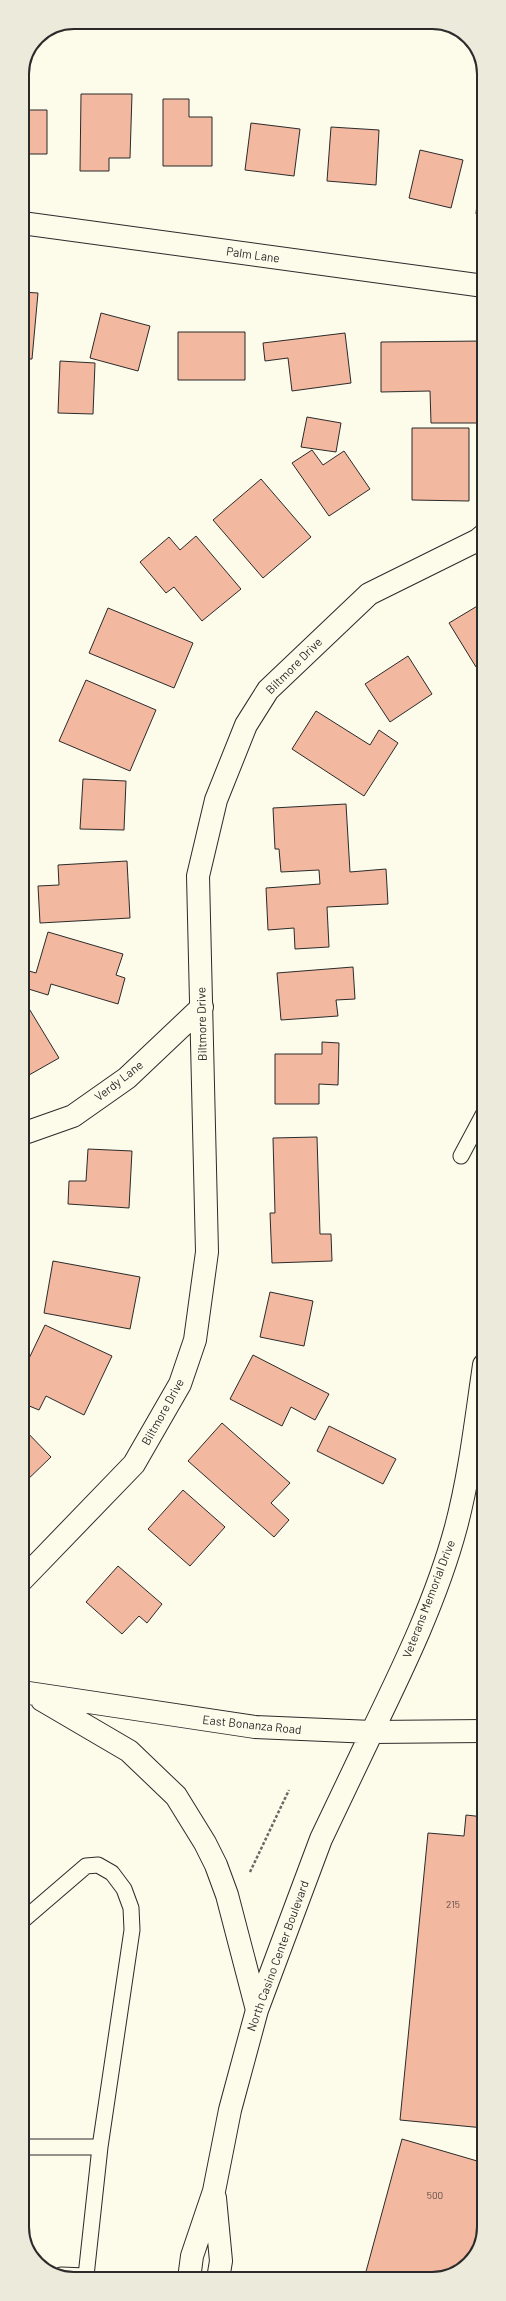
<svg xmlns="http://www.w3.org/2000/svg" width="506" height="2301" viewBox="0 0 506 2301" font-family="Barlow,sans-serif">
<rect width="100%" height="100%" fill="#fdfbea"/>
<path fill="#f2b8a0" stroke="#2b2b2b" d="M 81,94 L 132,94 L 130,158 L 109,158 L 109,171 L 80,171 Z
M 163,99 L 189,99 L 189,117 L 212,117 L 212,166 L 163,166 Z
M 22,110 L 47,110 L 47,154 L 22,154 Z
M 251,123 L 300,129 L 294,176 L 245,170 Z
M 331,127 L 379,130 L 376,185 L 327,181 Z
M 482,149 L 484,149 L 484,215 L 476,214 Z
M 420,150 L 463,160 L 451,208 L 409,198 Z
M 22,292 L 38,293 L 32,359 L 22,359 Z
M 101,313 L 150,326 L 138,371 L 90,358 Z
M 178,332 L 245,332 L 245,380 L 178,380 Z
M 345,333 L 351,383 L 292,391 L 288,358 L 265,361 L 263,343 Z
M 484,341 L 484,423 L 431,423 L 430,391 L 381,392 L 381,342 Z
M 60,361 L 95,363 L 93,414 L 58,413 Z
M 307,417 L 341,423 L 336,452 L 301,447 Z
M 412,428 L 469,428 L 469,501 L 412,500 Z
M 312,450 L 323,465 L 344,451 L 370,489 L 329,516 L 292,463 Z
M 261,479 L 311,537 L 263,578 L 213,520 Z
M 196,536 L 241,589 L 202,621 L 174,587 L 166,593 L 140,562 L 169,537 L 180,550 Z
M 484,602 L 484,662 L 476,667 L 449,623 Z
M 108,608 L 193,643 L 174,688 L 89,653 Z
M 408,656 L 432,694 L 390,722 L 365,684 Z
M 86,680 L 156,710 L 130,771 L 59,741 Z
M 316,711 L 370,745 L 379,730 L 398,743 L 364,796 L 292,749 Z
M 83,779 L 126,781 L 124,830 L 80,829 Z
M 346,804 L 350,872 L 386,869 L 388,904 L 327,907 L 329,947 L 295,949 L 294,928 L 268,930 L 266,888 L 320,884 L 319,870 L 281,872 L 279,849 L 275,849 L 273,808 Z
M 127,861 L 130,918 L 40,923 L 38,886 L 59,885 L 58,865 Z
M 48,932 L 123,954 L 116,975 L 125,978 L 118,1004 L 51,984 L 48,995 L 22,987 L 22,969 L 36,973 Z
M 353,967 L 355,999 L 336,1000 L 338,1016 L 281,1020 L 277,973 Z
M 22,997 L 59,1058 L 22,1079 Z
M 322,1042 L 339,1043 L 338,1085 L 319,1084 L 319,1104 L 275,1104 L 275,1054 L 322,1054 Z
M 317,1137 L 320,1234 L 331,1234 L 332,1261 L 272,1263 L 270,1213 L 275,1213 L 273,1138 Z
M 88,1149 L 132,1151 L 129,1208 L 68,1204 L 69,1181 L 86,1181 Z
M 53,1261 L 140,1277 L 130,1329 L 44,1313 Z
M 270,1292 L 313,1301 L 304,1346 L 260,1337 Z
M 45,1325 L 112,1356 L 84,1415 L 46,1396 L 39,1410 L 22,1403 L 22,1373 Z
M 253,1355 L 329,1394 L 315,1420 L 291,1407 L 282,1426 L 230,1399 Z
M 222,1423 L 290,1483 L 271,1503 L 289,1520 L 274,1537 L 188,1461 Z
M 329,1426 L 396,1459 L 383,1484 L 317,1451 Z
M 22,1427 L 51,1457 L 22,1485 Z
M 183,1490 L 225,1527 L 190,1566 L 148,1529 Z
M 118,1566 L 162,1604 L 147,1623 L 139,1616 L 122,1634 L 86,1602 Z
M 466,1815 L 484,1817 L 484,2128 L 400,2120 L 428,1833 L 464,1836 Z
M 402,2139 L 484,2163 L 484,2227 L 471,2262 L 439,2279 L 364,2279 Z"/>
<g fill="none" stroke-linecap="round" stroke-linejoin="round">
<defs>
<path id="service" d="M 461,1156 L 484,1113
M 22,1921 L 86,1866 L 98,1865 L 112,1873 L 124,1889 L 131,1908 L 132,1930 L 100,2147 L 86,2276 L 61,2275
M 22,2147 L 100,2147"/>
<path id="minor" d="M 22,223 L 484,286
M 22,1134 L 73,1116 L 127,1078 L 202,1007
M 22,1580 L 134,1464 L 180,1384 L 195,1340 L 207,1252 L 198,876 L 216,800 L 246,725 L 268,690 L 369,594 L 478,540 L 484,535"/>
<path id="tertiary" d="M 372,1732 C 404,1666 437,1598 456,1527 C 470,1474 476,1419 484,1365"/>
<path id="secondary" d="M 22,1692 L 255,1727 L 372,1732 L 484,1731
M 42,1700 L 129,1751 L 176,1796 L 205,1843 L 216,1865 L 227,1895 L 257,2010
M 215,2198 L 221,2261 L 218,2279
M 189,2279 L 192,2256 L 214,2191 L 230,2110 L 257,2010 L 321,1839 L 372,1732"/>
</defs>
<use href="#service" stroke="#2b2b2b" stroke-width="17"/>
<use href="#minor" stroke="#2b2b2b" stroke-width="24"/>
<use href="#tertiary" stroke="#2b2b2b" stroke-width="24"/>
<use href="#secondary" stroke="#2b2b2b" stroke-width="24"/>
<path stroke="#6a6964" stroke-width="2.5" stroke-dasharray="3 2" stroke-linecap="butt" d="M 250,1872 L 289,1790"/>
<use href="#service" stroke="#fdfbea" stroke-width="15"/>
<use href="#minor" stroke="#fdfbea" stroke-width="22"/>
<use href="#tertiary" stroke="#fdfbea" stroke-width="22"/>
<use href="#secondary" stroke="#fdfbea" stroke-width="22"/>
</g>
<g text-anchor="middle" stroke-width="3" stroke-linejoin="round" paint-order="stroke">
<g font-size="10" fill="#5d4e48">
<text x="453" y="1908">215</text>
<text x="435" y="2199">500</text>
</g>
<g font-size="12" fill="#2b2b2b" stroke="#fdfbea">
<text transform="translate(253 255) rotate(8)" y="4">Palm Lane</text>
<text transform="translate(294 666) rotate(-45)" y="4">Biltmore Drive</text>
<text transform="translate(202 1024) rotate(-91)" y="4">Biltmore Drive</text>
<text transform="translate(119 1081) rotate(-38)" y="4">Verdy Lane</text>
<text transform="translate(163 1412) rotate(-61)" y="4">Biltmore Drive</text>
<text transform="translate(429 1599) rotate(-69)" y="4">Veterans Memorial Drive</text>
<text transform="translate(252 1725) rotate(6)" y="4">East Bonanza Road</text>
<text transform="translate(278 1956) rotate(-70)" y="4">North Casino Center Boulevard</text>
</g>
</g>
<path d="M0 0H506V2301H0ZM74 29H432A45 45 0 0 1 477 74V2227A45 45 0 0 1 432 2272H74A45 45 0 0 1 29 2227V74A45 45 0 0 1 74 29Z" fill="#eceadb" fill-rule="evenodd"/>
<path fill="none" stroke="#2b2b2b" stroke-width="2" d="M74 29H432A45 45 0 0 1 477 74V2227A45 45 0 0 1 432 2272H74A45 45 0 0 1 29 2227V74A45 45 0 0 1 74 29Z"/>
</svg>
